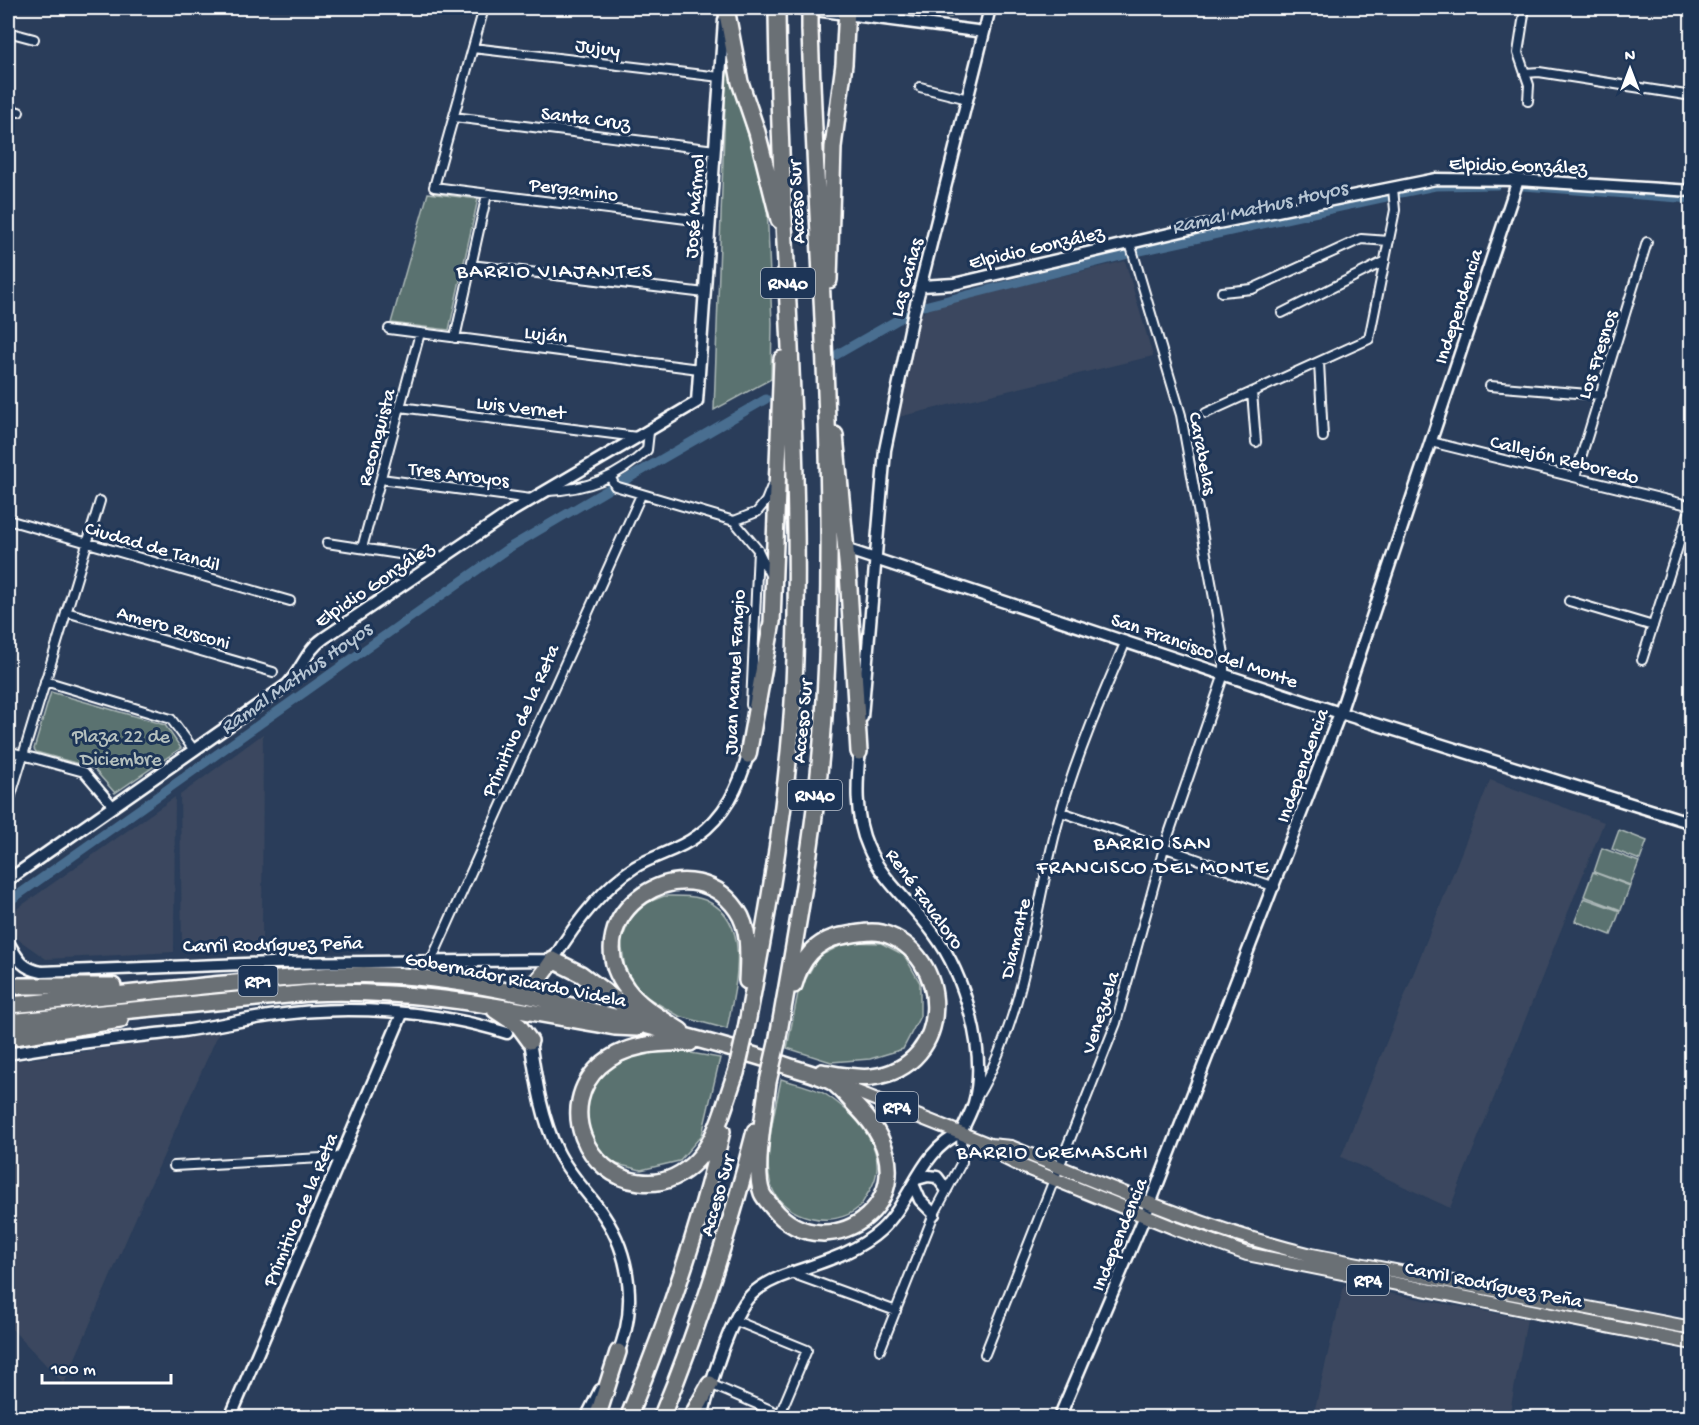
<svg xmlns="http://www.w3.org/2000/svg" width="1699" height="1425" viewBox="0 0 1699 1425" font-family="'Gochi Hand',sans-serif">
<rect width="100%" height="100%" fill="#2a3d5a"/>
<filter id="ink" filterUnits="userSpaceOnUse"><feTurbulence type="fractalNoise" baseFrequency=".0167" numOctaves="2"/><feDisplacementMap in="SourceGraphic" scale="12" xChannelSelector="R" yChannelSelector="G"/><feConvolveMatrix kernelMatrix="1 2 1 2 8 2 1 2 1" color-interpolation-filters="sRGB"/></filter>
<g filter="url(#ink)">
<path fill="#3a475e" d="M 1125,261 L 1153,356 L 894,418 L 915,321 L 929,307 Z
M 263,734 L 262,945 L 182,949 L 180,795 Z
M 1490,780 L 1604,822 L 1450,1208 L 1341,1157 Z
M 175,797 L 174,952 L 46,959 L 19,940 L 8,922 L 8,915 Z
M 220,1030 L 137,1215 L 64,1384 L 8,1325 L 8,1062 L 190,1037 Z
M 1344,1285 L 1527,1319 L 1509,1417 L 1313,1417 Z"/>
<path fill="#5a726f" stroke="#acb8b7" stroke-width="1.5" d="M 872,8 L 952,8 L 951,17 Z
M 727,50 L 747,132 L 762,171 L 767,205 L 772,323 L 771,379 L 714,410 Z
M 428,193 L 478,199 L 449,330 L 391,323 Z
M 51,692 L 165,725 L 181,748 L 115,793 L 93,768 L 36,752 L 34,749 Z
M 1619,830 L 1647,841 L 1640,860 L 1612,849 Z
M 1602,848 L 1639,862 L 1630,885 L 1594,872 Z
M 1593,872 L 1630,886 L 1621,910 L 1584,896 Z
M 664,896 C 678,896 696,895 709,902 C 754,924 734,991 727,1029 L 679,1016 L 636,991 L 625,968 L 621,942 L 630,919 L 644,904 Z
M 1584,898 L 1620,911 L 1611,935 L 1575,921 Z
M 847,942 L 881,943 L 904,955 L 920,983 L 920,1016 L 903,1049 L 870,1059 L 831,1062 L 787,1048 L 798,993 L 818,957 Z
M 685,1052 L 720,1058 L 702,1135 L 679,1161 L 641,1170 L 608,1162 L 589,1140 L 584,1120 L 586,1101 L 593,1084 L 610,1067 L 642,1053 Z
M 781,1079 C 795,1084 816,1087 828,1096 C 859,1117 894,1156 868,1193 C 865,1198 862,1205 858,1208 C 833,1230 784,1218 772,1188 C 761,1159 776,1108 781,1079 Z"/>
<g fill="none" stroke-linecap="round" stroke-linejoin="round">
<path stroke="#486e90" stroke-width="9" d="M 1524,186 L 1692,199
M 1401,193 L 1435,186 L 1497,185
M 1140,251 L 1386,197
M 924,306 L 1125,255
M 836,355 L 906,315
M 622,482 L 766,399
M 8,902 L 507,549 L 609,489"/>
<defs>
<path id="street" d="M 484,8 L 434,187 L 710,222
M 1525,8 L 1518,53 L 1529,85 L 1528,101
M 8,32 L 34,39
M 473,48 L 720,77
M 1525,73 L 1539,72 L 1692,96
M 920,87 L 968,99
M 8,109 L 19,112
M 454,117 L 715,150
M 471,265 L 705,293
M 1222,292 L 1252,289 L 1361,239 L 1389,241
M 1282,313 L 1385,261
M 389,329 L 699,369
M 455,338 L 487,194
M 1319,362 L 1323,437
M 1490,386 L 1601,395
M 1252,392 L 1256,442
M 400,407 L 637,437
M 1206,413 L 1369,339 L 1395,210 L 1393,188
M 1431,442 L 1692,506
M 1575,477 L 1647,242
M 611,478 L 615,486 L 734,521 L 757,512 L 766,501 L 772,486
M 381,479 L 531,499
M 548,491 C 588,489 617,478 647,450 L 649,432
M 8,520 L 290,601
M 734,521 L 758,550 L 771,577
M 327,543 L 439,560
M 362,548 L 420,333
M 1569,601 L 1653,626
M 66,612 L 273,672
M 1642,660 L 1691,506
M 45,681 L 171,719 L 194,750
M 751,705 L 758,550
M 8,751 L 84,772 L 113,806
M 8,805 L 100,501
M 1061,812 C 1133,835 1203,862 1275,887
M 431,961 L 641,495
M 977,1097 C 1028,1011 1034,905 1061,811 C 1078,752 1102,697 1126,641
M 174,1166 L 341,1157
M 791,1273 L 896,1311
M 880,1350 L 934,1214 L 962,1162 L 961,1133
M 985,1354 L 1116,1023 L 1164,848 L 1224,674 L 1224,654 L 1181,415 L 1130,243
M 710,1384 L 780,1414 L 807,1350 L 736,1321"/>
<path id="secondary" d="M 800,8 L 984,32
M 922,286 L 954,284 L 1203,226 L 1436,179 L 1518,180 L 1692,191
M 845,549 L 1340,713 L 1692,823
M 862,717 L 885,450 L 912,320 L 990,8
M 8,880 L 287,685 C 302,670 306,650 324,638 L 512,511 L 697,402 L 724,20
M 8,942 C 17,958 22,969 42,972 L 272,963 L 553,960 C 573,927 602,888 635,867 C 655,855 679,850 697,836 C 725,816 739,787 748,755
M 530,1041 C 536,1079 541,1117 558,1152 C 570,1176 590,1194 604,1216 C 631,1256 638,1312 616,1357
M 8,1054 C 65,1043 125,1038 183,1031 C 212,1027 240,1020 269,1016 C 345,1004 433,1010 507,1033
M 917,1179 L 928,1176 L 937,1177 L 946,1189
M 913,1184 L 920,1200 L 934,1214
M 230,1418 L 402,1014
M 586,1418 L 600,1390
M 702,1418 C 709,1388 730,1316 751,1295 C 762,1284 776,1278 791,1273 C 822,1262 856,1253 881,1230 C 912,1201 920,1150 961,1133 C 965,1123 971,1113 974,1103 C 988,1053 964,974 934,934 C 913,904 882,881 868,847 C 854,816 857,780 860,747
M 1059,1418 L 1150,1204 L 1340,713 L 1518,180"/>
<path id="primary" d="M 837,1084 L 990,1145 L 1011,1147 C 1111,1188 1207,1230 1312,1255 L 1692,1328
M 990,1145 L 1005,1158 L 1019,1165 L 1177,1229 L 1247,1254 L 1692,1343"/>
<path id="highway" d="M 726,8 L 740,82 L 757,132 L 779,220
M 829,280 L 833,147 L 844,64 L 847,8
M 835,435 L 848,572 L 859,752
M 748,755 L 772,622 L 782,359
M 794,985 C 800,961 816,940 842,936 C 854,934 870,930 882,933 C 952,953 956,1066 872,1077 C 856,1079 838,1075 822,1072
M 8,986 L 113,986
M 512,990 C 534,990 542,977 553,960 L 581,974 L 640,1018
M 8,1005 C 80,999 152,991 224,984 C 278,979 331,973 385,975 C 477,979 571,1005 659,1029 C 703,1041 747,1052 791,1067 C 803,1071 820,1075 832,1082 C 841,1088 850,1100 858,1108 C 943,1195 827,1275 773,1208 C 770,1204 764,1198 762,1193 C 753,1171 765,1108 768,1082
M 495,1010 L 519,1026 L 530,1041
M 8,1022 L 309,993 C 415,988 512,1009 615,1027 L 637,1028
M 681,1031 C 663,1019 640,1007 627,989 C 571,915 688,839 737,910 C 751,930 748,958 747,981
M 745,1034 C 767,919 788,802 794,685 C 804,459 779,233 777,8
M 8,1038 L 120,1020
M 690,1043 C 659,1042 624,1044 600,1066 C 556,1106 586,1176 640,1182 C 663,1185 682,1176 697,1160 C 718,1138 725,1101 736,1073
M 777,1043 C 797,929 819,814 825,699 C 838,476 817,252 810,29
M 597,1418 L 618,1352
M 628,1418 C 666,1325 700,1229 722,1131
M 661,1418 C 700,1325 730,1229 755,1131
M 691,1418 L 710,1384"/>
</defs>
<use href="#street" stroke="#fff" stroke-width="12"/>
<use href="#secondary" stroke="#fff" stroke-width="15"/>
<use href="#primary" stroke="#fff" stroke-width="16"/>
<use href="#highway" stroke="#fff" stroke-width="20"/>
<use href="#street" stroke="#1d3557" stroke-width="8"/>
<use href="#secondary" stroke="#1d3557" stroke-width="10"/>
<use href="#primary" stroke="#6b6f75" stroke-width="12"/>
<use href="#highway" stroke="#6b6f75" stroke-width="15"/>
<defs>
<path id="highway-bridge" d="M 810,29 L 810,8
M 736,1073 L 745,1034
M 768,1082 L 777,1043"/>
</defs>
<use href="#highway-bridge" stroke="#fff" stroke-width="20" stroke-linecap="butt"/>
<use href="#highway-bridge" stroke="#6b6f75" stroke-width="15"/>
</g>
</g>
<g text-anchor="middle" stroke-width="6" stroke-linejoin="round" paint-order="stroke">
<g fill="#1d3557" stroke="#bbc2cd" stroke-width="1.5">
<rect x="761" y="268" width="54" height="30" rx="4.5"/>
<rect x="788" y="780" width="54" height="30" rx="4.5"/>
<rect x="238.5" y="966" width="39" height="30" rx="4.5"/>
<rect x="876" y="1092" width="42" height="30" rx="4.5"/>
<rect x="1347" y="1265" width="42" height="30" rx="4.5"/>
</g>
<g font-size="18" font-weight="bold" fill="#fff">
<text x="788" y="289">RN40</text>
<text x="815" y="801">RN40</text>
<text x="258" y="987">RP1</text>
<text x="897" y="1113">RP4</text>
<text x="1368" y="1286">RP4</text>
</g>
<g font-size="20" fill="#fff" stroke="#1d3557">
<text transform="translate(598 46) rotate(7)" y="7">Jujuy</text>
<text transform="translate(586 117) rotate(7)" y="7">Santa Cruz</text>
<text transform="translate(1518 164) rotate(2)" y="7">Elpidio González</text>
<text transform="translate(574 188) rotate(7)" y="7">Pergamino</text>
<text transform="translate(795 202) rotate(-93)" y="7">Acceso Sur</text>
<text transform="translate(693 206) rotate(-86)" y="7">José Mármol</text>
<text transform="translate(1036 246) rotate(-13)" y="7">Elpidio González</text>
<text transform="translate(905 277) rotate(-75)" y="7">Las Cañas</text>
<text transform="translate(1457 306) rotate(-72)" y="7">Independencia</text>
<text transform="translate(546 333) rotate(7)" y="7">Luján</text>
<text transform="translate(1596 354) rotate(-72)" y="7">Los Fresnos</text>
<text transform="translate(521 406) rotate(7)" y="7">Luis Vernet</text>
<text transform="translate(375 437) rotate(-75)" y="7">Reconquista</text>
<text transform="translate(1204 453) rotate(79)" y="7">Carabelas</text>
<text transform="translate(1565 458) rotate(14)" y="7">Callejón Reboredo</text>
<text transform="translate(459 473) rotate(7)" y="7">Tres Arroyos</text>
<text transform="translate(153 545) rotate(16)" y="7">Ciudad de Tandil</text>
<text transform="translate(373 583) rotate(-34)" y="7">Elpidio González</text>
<text transform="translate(174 626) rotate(16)" y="7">Amero Rusconi</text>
<text transform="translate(1205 649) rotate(19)" y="7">San Francisco del Monte</text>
<text transform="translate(733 672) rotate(-87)" y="7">Juan Manuel Fangio</text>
<text transform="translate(519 720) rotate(-66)" y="7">Primitivo de la Reta</text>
<text transform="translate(801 721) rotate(-85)" y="7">Acceso Sur</text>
<text transform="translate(1301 765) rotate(-70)" y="7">Independencia</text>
<text transform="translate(926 898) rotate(54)" y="7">René Favaloro</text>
<text transform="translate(1014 938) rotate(-77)" y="7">Diamante</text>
<text transform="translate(273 943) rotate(-1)" y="7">Carril Rodríguez Peña</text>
<text transform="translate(516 978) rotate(11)" y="7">Gobernador Ricardo Videla</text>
<text transform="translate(1099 1012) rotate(-72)" y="7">Venezuela</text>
<text transform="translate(716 1195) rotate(-74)" y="7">Acceso Sur</text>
<text transform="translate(299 1209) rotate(-67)" y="7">Primitivo de la Reta</text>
<text transform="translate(1118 1234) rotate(-68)" y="7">Independencia</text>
<text transform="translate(1494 1283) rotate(11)" y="7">Carril Rodríguez Peña</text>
</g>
<g font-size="20" fill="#b5c0be" stroke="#1d3557">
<text x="121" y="742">Plaza 22 de<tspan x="121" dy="23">Diciembre</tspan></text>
</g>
<g font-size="21" font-style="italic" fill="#b6c5d3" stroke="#1d3557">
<text transform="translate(1259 206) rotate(-13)" y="7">Ramal Mathus Hoyos</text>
<text transform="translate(295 677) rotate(-35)" y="7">Ramal Mathus Hoyos</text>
</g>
<g font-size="21" letter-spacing="1.5" fill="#fff" stroke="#1d3557">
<text x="1153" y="849">BARRIO SAN<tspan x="1153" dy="24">FRANCISCO DEL MONTE</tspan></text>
<text x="1053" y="1158">BARRIO CREMASCHI</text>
</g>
<g font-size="22" letter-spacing="1.5" fill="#fff" stroke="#1d3557">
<text x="555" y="277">BARRIO VIAJANTES</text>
</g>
</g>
<rect width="1699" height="1425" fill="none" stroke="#1d3557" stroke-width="30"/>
<rect x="15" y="15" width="1669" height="1395" fill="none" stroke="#fff" stroke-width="2" filter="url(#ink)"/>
<g transform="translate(1630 69)" stroke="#1d3557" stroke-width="4.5" paint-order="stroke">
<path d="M0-4.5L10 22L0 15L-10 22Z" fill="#ffffff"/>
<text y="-9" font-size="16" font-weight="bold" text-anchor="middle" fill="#ffffff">N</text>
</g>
<path d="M42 1374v9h129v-9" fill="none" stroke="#ffffff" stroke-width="3"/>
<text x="51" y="1374" font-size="18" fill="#ffffff" stroke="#1d3557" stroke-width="4.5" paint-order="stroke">100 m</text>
</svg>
